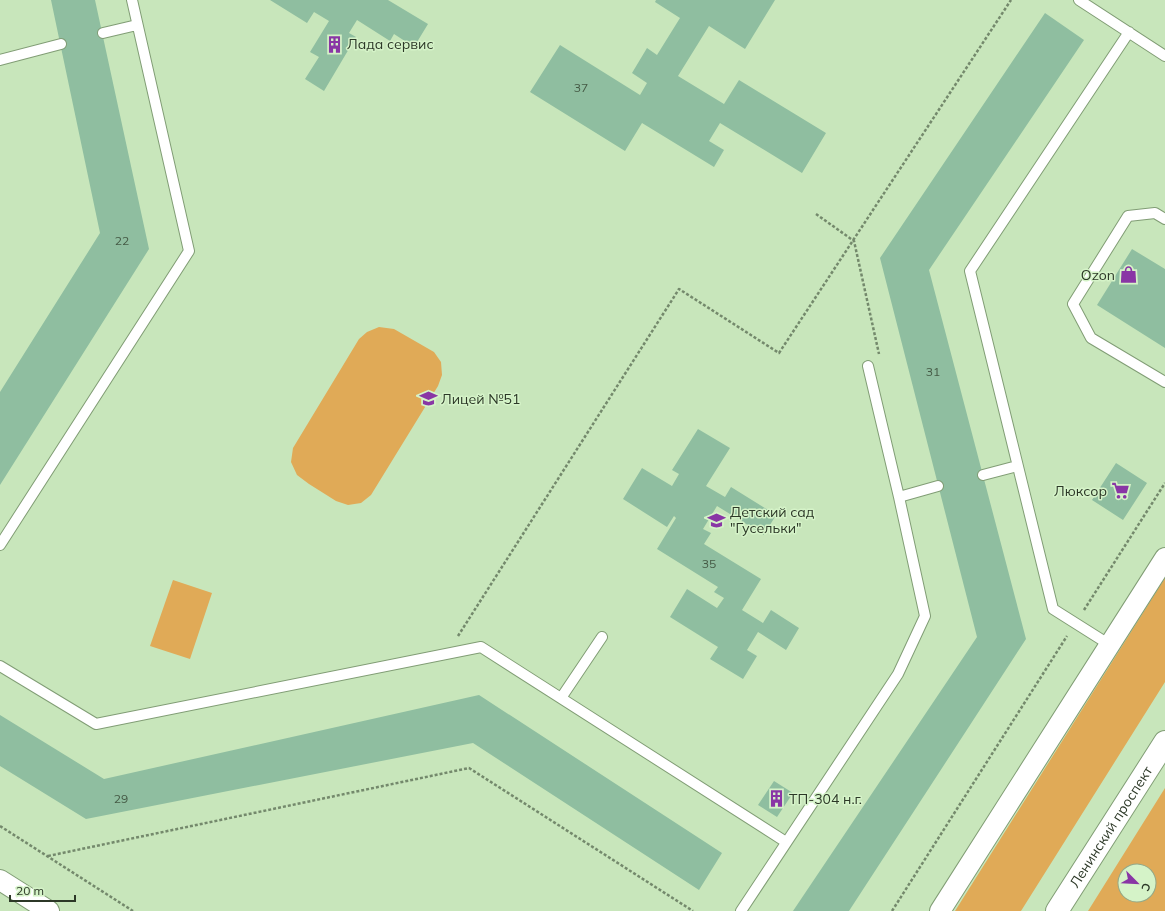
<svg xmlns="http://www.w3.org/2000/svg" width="1165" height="911" viewBox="0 0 1165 911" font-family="Mulish,sans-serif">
<rect width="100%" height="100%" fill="#c8e6bb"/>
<path fill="#e0aa57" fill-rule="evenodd" d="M 379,327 L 394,329 L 434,352 L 441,362 L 442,375 L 438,386 L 371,495 L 361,503 L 348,505 L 336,501 L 309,484 L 297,475 L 291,462 L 293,448 L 359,339 L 367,332 Z
M 1165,578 L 1165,682 L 1021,911 L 955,911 Z
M 173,580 L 212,593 L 190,659 L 150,646 Z
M 1165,788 L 1165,911 L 1088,911 ZM 1125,871 L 1149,871 L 1149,895 L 1125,895 Z"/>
<path fill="#8fbea0" d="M 51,0 L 95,0 L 149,249 L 0,485 L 0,392 L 100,233 Z
M 270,0 L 388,0 L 428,24 L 414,47 L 394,34 L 390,41 L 357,20 L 349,33 L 356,37 L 324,91 L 305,79 L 319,57 L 310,52 L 329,21 L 314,12 L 307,23 Z
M 656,0 L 775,0 L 745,49 L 709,26 L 678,76 L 724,104 L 739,80 L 826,133 L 802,173 L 720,123 L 709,141 L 724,150 L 714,167 L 642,123 L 625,151 L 530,92 L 560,45 L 640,95 L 647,83 L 632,73 L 647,48 L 657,55 L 680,18 L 655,2 Z
M 1045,13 L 1084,40 L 929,270 L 1026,639 L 849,911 L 793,911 L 977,637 L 880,258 Z
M 1132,249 L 1165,269 L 1165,348 L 1097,305 Z
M 698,429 L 730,448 L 706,486 L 725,497 L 731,487 L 776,515 L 764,535 L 717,506 L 703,529 L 711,533 L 704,544 L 761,579 L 742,610 L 763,623 L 771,610 L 799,628 L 786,650 L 758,632 L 747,650 L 757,656 L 743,679 L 710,659 L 718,647 L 670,617 L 687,589 L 717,608 L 724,598 L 714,592 L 718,587 L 657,549 L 676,518 L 674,516 L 667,527 L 623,499 L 642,468 L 672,486 L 679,474 L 672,470 Z
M 1116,463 L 1147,483 L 1123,520 L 1092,500 Z
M 479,695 L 722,853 L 699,890 L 473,743 L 86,819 L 0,766 L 0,715 L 104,779 Z
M 774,781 L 793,793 L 777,817 L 758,805 Z"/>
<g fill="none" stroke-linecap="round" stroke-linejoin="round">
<defs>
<path id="lane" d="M 1079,0 L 1165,56
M 103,33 L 137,25
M 0,60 L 61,44
M 1165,219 L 1155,213 L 1128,216 L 1073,304 L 1091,338 L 1165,382
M 983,475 L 1017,466
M 899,497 L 938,486
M 0,545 L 189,251 L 132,0
M 1110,645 L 1053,609 L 970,271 L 1129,32
M 0,666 L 96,724 L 481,647 L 786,842
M 561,698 L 602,637
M 741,911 L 898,674 L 925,616 L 899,497 L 868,366"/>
<path id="street" d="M 0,880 L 49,911
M 940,911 L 1165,558"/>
<g id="secondary">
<path id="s1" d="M 1057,911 L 1165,742"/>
</g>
</defs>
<use href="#lane" stroke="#819d75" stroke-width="12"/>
<use href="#street" stroke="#819d75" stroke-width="22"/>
<use href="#secondary" stroke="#819d75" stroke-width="24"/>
<path stroke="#74896c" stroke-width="2.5" stroke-dasharray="3 2" stroke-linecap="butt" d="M 816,214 L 854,241 L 879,354
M 1084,610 L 1165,483
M 458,636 L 679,289 L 779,353 L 1011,0
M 0,826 L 133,911
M 48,856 L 469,768 L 693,911
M 892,911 L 1067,636"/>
<use href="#lane" stroke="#fff" stroke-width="10"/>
<use href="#street" stroke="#fff" stroke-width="20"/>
<use href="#secondary" stroke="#fff" stroke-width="22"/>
</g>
<defs>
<symbol id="building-bare" viewBox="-9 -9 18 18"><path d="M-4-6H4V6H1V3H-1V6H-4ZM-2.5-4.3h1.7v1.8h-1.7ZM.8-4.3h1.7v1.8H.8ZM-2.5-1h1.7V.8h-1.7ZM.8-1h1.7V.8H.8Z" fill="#8936a5" stroke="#d5f3c8" stroke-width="2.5" paint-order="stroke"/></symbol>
<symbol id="shop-bare" viewBox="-9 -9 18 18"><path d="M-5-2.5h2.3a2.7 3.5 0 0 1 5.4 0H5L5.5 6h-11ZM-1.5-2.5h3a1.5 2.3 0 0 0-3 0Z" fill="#8936a5" stroke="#d5f3c8" stroke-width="2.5" paint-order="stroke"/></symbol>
<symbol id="school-bare" viewBox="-9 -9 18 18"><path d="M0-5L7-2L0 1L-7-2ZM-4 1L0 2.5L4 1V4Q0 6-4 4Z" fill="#8936a5" stroke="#d5f3c8" stroke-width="2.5" paint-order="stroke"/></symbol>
<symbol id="supermarket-bare" viewBox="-9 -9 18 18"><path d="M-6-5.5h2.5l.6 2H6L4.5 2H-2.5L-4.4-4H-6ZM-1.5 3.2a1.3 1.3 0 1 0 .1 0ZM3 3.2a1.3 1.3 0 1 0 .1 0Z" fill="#8936a5" stroke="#d5f3c8" stroke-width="2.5" paint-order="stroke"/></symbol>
</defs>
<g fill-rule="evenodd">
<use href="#building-bare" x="322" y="32" width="25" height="25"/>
<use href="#shop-bare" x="1116" y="262" width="25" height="25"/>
<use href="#school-bare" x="416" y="386" width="25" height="25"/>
<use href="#supermarket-bare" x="1108" y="478" width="25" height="25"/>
<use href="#school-bare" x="704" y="508" width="25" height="25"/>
<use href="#building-bare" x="764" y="786" width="25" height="25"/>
</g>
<g text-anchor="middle" stroke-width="3" stroke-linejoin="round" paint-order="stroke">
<g font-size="12" fill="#455a45">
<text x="581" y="92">37</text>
<text x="122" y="245">22</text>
<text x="933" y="376">31</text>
<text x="709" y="568">35</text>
<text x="121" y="803">29</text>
</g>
<g font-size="14" fill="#2c3827" stroke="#d5f3c8" text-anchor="start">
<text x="347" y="49">Лада сервис</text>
<text x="1115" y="280" text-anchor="end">Ozon</text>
<text x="441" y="404">Лицей №51</text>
<text x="1107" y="496" text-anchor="end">Люксор</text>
<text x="730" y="517">Детский сад<tspan x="730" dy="16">"Гусельки"</tspan></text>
<text x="789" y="804">ТП-304 н.г.</text>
</g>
<g font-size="14" fill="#2c3827" stroke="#d5f3c8">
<text dy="5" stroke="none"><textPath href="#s1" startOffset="100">Ленинский проспект</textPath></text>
</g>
</g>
<g transform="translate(1137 883) rotate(114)"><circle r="19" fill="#d5f3c8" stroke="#91a888"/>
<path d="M0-3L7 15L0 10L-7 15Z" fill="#8936a5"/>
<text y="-6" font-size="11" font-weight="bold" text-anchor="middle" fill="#2c3827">С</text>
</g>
<path d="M10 895v6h65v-6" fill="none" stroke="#2c3827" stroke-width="2"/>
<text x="16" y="895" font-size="12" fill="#2c3827" stroke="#d5f3c8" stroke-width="3" paint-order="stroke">20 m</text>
</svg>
